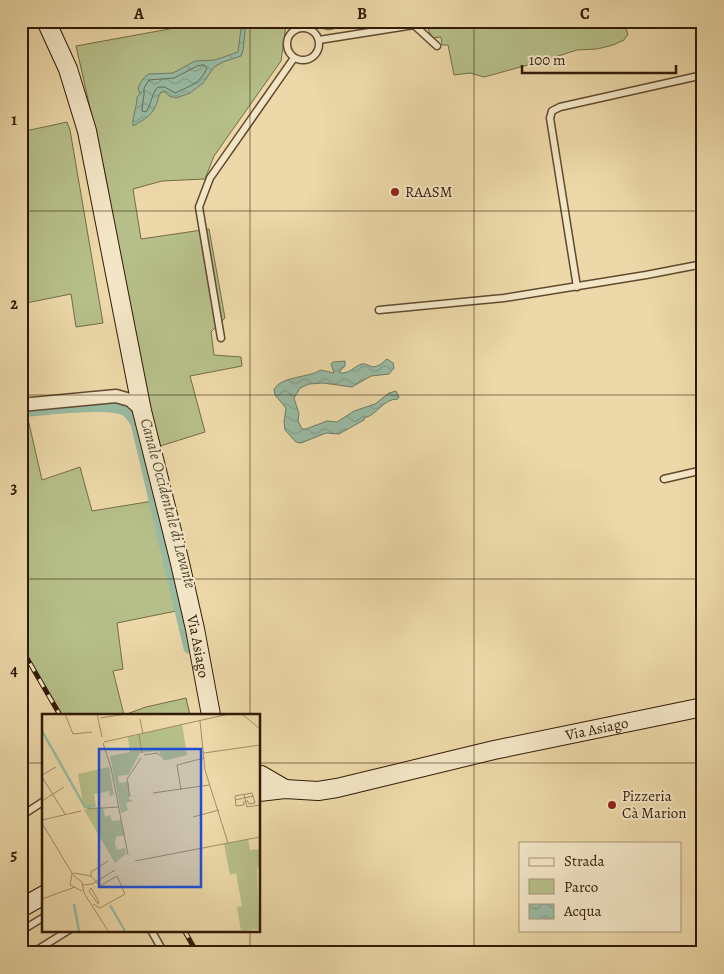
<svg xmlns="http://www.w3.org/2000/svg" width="724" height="974" viewBox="0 0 724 974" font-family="Alegreya,serif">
<defs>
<pattern id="water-waves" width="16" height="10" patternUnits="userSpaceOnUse" patternTransform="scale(1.25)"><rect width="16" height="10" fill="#99bba4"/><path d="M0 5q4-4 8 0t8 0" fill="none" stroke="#84a08c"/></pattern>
</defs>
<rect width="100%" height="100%" fill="#ecd8a8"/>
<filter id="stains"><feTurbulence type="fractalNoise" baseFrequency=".004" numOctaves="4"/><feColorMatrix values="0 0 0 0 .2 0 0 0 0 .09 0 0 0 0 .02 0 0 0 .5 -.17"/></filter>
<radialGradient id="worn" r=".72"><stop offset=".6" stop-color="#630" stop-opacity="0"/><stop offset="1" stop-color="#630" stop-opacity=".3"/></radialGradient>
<path fill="#b6bf89" stroke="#746c48" d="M 213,21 L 372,21 L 328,30 L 303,23 L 286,25 L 281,61 L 214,156 L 205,179 L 162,181 L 133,189 L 141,239 L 209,229 L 225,318 L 211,332 L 214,355 L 241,357 L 242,366 L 190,376 L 205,432 L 154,448 L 129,323 L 106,178 L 76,46 Z
M 425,21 L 623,21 L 628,34 L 624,40 L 613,45 L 597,49 L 577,50 L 555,57 L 550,60 L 539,62 L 484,77 L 470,73 L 454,75 L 448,45 L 442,45 L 441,37 L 432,38 Z
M 67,122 L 70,130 L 103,323 L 76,327 L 71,294 L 21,304 L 21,132 Z
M 21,406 L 25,406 L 42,480 L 80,467 L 92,511 L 159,500 L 186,609 L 117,623 L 123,669 L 113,671 L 124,715 L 146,707 L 186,698 L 190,715 L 61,715 L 21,647 Z"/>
<path fill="url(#water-waves)" stroke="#707b65" d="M 242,21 L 246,21 L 243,50 L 241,56 L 223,62 L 214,67 L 203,83 L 190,93 L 176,98 L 169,96 L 166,92 L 161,92 C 158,96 158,102 155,107 C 151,117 141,121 133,126 C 132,116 137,108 137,97 L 140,94 L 138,88 C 141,82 143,77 149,74 L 173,73 L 195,61 L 215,60 L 238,52 Z
M 387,359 L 393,363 L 394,368 L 389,374 L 371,376 L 352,387 L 323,383 L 309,384 L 300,388 L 294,398 L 299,414 L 298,421 L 302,429 L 306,429 L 327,421 L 337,422 L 354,411 L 375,404 L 389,393 L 396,391 L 399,397 L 398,399 C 382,399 378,415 364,418 L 364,420 L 339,434 L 326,433 L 301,443 L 296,442 L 285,430 L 284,422 L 286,408 L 275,395 L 274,389 C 282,376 308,378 321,370 L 334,373 L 331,364 L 333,362 L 345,361 L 345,366 L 340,371 L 340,373 C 350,374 354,366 362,364 C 368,363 371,369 377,366 C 381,365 384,361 387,359 Z"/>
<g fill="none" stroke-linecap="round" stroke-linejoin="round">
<path stroke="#666a55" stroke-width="1" d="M 204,65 L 207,68 C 199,85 191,85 175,93 L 165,87 L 158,87 C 151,94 152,104 146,112 L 142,111 C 142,102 145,96 144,88 L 149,80 L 174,78 L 197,66 Z"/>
<path stroke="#99bba4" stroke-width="11" d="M 21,412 C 42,410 111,401 126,411 C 131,414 133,419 136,423 L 189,648"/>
<defs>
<path id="lane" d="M287 44a16 16 0 1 1 32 0a16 16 0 1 1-32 0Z
M 319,40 L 414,25 L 437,46
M 577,287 L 550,118 L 552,111 L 560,107 L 703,75
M 379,310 L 504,298 L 646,275 L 703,264
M 221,338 L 199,207 L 210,178 L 294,58
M 664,479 L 703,470
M 21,816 L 44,801
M 151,930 L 164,953
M 21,931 L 44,917
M 32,953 L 69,930"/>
<path id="street" d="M 21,405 L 116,396 L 130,400 L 142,411"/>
<g id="secondary">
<path id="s1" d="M 46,21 L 68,69 L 87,131 L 142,411 L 179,559 L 195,629 L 211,715"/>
<path d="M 261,775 L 285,789"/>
<path id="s2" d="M 259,792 L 285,789 L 318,791 L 337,788 L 494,750 L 703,707"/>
<path d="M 21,908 L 44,895"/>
</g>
</defs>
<use href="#lane" stroke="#604a2e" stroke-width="9"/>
<use href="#street" stroke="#604a2e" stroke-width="15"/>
<use href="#secondary" stroke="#321a06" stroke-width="20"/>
<use href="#lane" stroke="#f3e6c6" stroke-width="6"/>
<use href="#street" stroke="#f3e6c6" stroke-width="12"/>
<use href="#secondary" stroke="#f3e6c6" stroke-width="18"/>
<defs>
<path id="rail" d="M 21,648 L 60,715
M 184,930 L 197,953"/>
</defs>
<use href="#rail" stroke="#321a06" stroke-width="5"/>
<use href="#rail" stroke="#f3e6c6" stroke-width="3" stroke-dasharray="9" stroke-linecap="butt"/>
</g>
<path fill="none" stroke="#321a06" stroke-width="1" stroke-opacity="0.55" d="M 250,21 L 250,715M 474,21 L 474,953M 21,211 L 703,211M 21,395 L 703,395M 21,579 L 703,579M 21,763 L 44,763M 259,763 L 703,763M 250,930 L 250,953"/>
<g fill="#8f2418" stroke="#f3e6c6" stroke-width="2">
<circle cx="395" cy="192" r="5"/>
<circle cx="612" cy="805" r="5"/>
</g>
<g text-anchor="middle" stroke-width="4" stroke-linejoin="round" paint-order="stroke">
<g font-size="15" fill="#321a06" stroke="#f3e6c6" text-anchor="start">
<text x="405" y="197">RAASM</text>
<text x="622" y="801">Pizzeria<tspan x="622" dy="17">Cà Marion</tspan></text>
</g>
<g font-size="15" fill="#321a06" stroke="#f3e6c6">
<text dy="5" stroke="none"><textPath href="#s1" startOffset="645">Via Asiago</textPath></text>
<text dy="5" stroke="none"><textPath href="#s2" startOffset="345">Via Asiago</textPath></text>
</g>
<g font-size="16" font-style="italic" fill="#514a35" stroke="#f3e6c6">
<text transform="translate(169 503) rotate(75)" y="6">Canale Occidentale di Levante</text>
</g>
</g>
<g transform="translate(42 714)">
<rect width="218" height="218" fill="#ecd8a8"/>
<path d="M 140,10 L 145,41 L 125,46 L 121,46 L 117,37 L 98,39 L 86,61 L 76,62 L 77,69 L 87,68 L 87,85 L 91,87 L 84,89 L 86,96 L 79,99 L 68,42 L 88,38 L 86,23 ZM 67,53 L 72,81 L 68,82 L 67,77 L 52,80 L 54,92 L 52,93 L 61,93 L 63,103 L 68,101 L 70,107 L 79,106 L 83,121 L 74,123 L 73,130 L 75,136 L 83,134 L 84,140 L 73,149 L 42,96 L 46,95 L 41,90 L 36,60 ZM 206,125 L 208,136 L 217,135 L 217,153 L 215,154 L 217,215 L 199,217 L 195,193 L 200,192 L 194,159 L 188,161 L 182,130 Z" fill="#b6bf89"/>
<path fill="none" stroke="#99bba4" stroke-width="2.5" d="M 0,17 L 43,93 L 53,91M 32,190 L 37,217M 68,191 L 83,217"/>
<path fill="none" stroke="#a28c67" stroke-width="1" d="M 23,0 L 31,20 L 50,18M 55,0 L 60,23M 200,0 L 218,15M 58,4 L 84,0M 98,5 L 101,20M 158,7 L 163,56 L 186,129M 97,21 L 100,39M 62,28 L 187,0M 61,29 L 69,54 L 86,141M 162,39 L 218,31M 102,41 L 115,39 L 119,42M 0,61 L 14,53M 0,63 L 23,100M 139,76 L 135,51 L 162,44M 111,79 L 167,71M 202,80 L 205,93 L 218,91M 88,83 L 85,65 L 99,44M 193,86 L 211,82M 0,87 L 22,73M 202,87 L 202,91 L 194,92 L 193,82 L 210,79 L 213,89 L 207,90 L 205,86M 45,95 L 77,93M 151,103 L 177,96M 0,106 L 39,97M 0,109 L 31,161 L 40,168 L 42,179 L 66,217M 66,147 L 49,158 L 49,162 L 58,172 L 75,162M 93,147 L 218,123M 31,159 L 49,162M 30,160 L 28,171 L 40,177M 40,171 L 50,170 L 73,156M 49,174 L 57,188 L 56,190 L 47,177 ZM 0,185 L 33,173M 51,190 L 58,194 L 83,180 L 75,162"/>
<path fill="#1d4ed8" fill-opacity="0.15" stroke="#1d4ed8" stroke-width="2.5" d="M 57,35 L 159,35 L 159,173 L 57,173 Z"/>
<rect width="218" height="218" fill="none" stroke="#321a06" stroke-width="2.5"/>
</g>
<rect width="724" height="974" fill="none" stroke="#ecd8a8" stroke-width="55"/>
<rect x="519" y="842" width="162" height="90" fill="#f3e6c6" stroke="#a69479"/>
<rect x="529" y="858" width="25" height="8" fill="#f3e6c6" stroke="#a69479"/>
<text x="564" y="866" font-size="15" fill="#321a06">Strada</text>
<rect x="529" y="879" width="25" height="15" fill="#b6bf89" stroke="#a69479"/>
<text x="564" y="892" font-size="15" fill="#321a06">Parco</text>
<rect x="529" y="904" width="25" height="15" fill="url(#water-waves)" stroke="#a69479"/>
<text x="564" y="916" font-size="15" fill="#321a06">Acqua</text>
<path d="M522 65v8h154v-8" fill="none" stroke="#321a06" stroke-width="2.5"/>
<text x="529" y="65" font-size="15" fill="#321a06" stroke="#f3e6c6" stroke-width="4" paint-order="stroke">100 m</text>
<rect x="28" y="28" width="668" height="918" fill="none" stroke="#321a06" stroke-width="2"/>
<g font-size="16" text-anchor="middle" font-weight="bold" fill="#321a06">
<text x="139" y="19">A</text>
<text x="362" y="19">B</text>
<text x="585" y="19">C</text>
<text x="14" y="125">1</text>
<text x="14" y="309">2</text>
<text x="14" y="493">3</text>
<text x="14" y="676">4</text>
<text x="14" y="860">5</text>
</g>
<rect width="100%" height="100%" filter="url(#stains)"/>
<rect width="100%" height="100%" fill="url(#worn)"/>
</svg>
